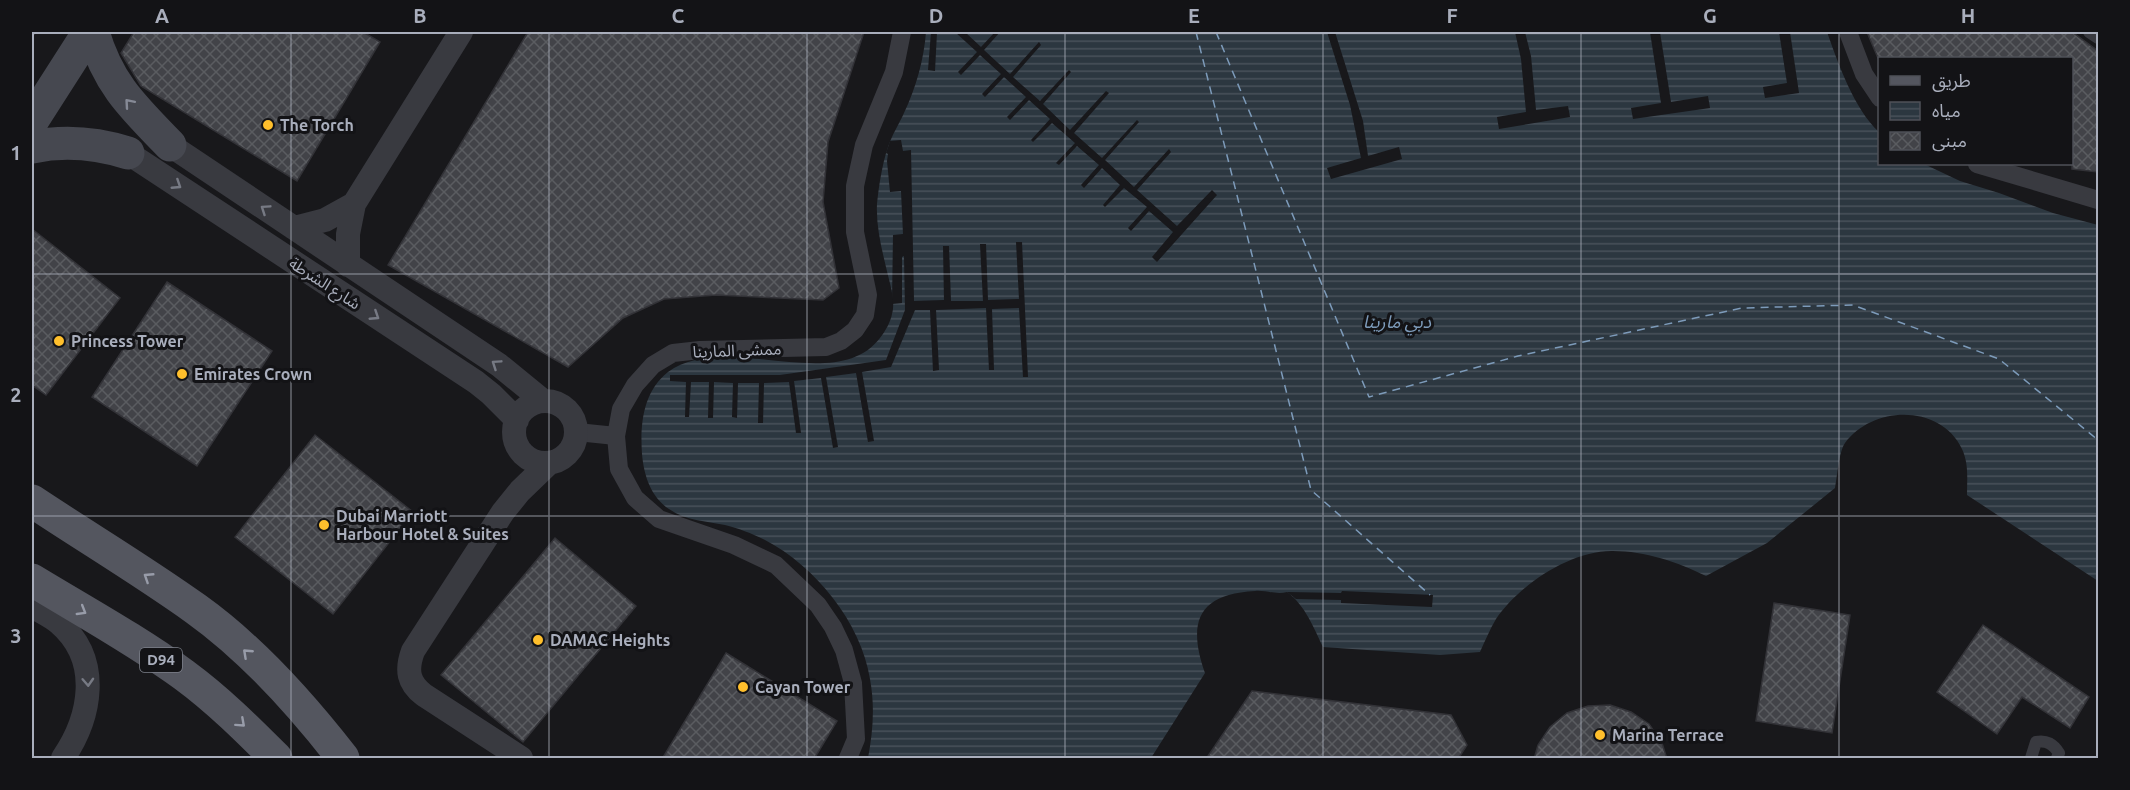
<svg xmlns="http://www.w3.org/2000/svg" width="2130" height="790" viewBox="0 0 2130 790" font-family="Ubuntu,'Noto Sans Arabic',sans-serif">
<defs>
<pattern id="water-rules" width="6" height="5" patternUnits="userSpaceOnUse" patternTransform="scale(1.5)"><rect width="6" height="5" fill="#2c3740"/><path d="M0 2.5h6" fill="none" stroke="#48515a"/></pattern>
<pattern id="building-cross-hatch" width="8" height="8" patternUnits="userSpaceOnUse" patternTransform="scale(1.5)"><rect width="8" height="8" fill="#424348"/><path d="M0 0l8 8M0 8l8-8" fill="none" stroke="#5a5c60"/></pattern>
</defs>
<rect width="100%" height="100%" fill="#18181b"/>
<path fill="url(#water-rules)" d="M 926,32 L 1827,32 C 1838,63 1854,109 1879,132 L 1880,164 L 1924,164 L 1960,181 L 1999,193 L 2053,213 L 2098,225 L 2098,581 L 1967,495 C 1967,479 1969,464 1962,449 C 1941,404 1873,405 1845,443 C 1839,451 1837,478 1835,488 L 1767,543 L 1706,576 C 1678,562 1645,551 1613,551 C 1571,550 1519,585 1496,619 C 1490,629 1485,641 1480,652 L 1440,655 L 1323,647 C 1314,628 1305,605 1287,592 C 1276,595 1266,590 1255,591 C 1198,594 1187,622 1205,673 L 1151,758 L 868,758 C 873,732 875,706 870,679 C 861,622 815,566 765,540 C 753,534 738,528 725,525 C 706,521 686,521 669,509 C 651,497 644,476 642,454 C 640,424 643,392 668,372 C 725,330 836,396 880,338 C 885,332 891,321 892,314 C 896,300 889,281 886,267 C 881,246 876,225 877,204 C 879,185 882,165 888,147 C 892,135 899,124 904,113 C 916,88 924,59 926,32 Z"/>
<path fill="#18181b" d="M 931,32 L 937,32 L 935,71 L 928,70 Z
M 955,32 L 965,32 L 981,47 L 995,32 L 1000,32 L 984,50 L 1010,74 L 1039,42 L 1041,45 L 1013,77 L 1040,101 L 1069,70 L 1071,72 L 1043,104 L 1070,130 L 1106,91 L 1109,93 L 1074,133 L 1102,158 L 1137,120 L 1139,122 L 1105,160 L 1134,187 L 1169,149 L 1171,152 L 1137,190 L 1177,226 L 1212,190 L 1217,195 L 1157,262 L 1152,257 L 1173,232 L 1149,211 L 1131,231 L 1128,228 L 1147,207 L 1124,188 L 1105,207 L 1103,205 L 1120,185 L 1102,168 L 1084,188 L 1081,185 L 1099,165 L 1077,146 L 1059,165 L 1056,163 L 1075,143 L 1052,123 L 1033,142 L 1031,140 L 1050,119 L 1029,100 L 1010,120 L 1007,117 L 1026,97 L 1004,77 L 985,97 L 982,94 L 1001,74 L 980,55 L 961,75 L 958,72 L 977,52 Z
M 1327,32 L 1335,32 L 1363,121 L 1368,156 L 1399,147 L 1402,159 L 1331,179 L 1327,168 L 1361,158 L 1350,105 Z
M 1515,32 L 1525,32 L 1531,56 L 1536,110 L 1568,106 L 1570,117 L 1499,129 L 1497,117 L 1526,112 L 1521,59 Z
M 1650,32 L 1660,32 L 1671,102 L 1708,96 L 1710,108 L 1633,119 L 1631,108 L 1661,103 Z
M 1779,32 L 1790,32 L 1799,93 L 1765,98 L 1763,87 L 1787,83 Z
M 901,140 L 903,151 L 911,150 L 914,301 L 944,300 L 943,246 L 949,246 L 951,301 L 983,301 L 980,244 L 986,244 L 988,300 L 1019,299 L 1016,242 L 1022,242 L 1028,377 L 1023,377 L 1019,308 L 992,309 L 994,370 L 989,370 L 986,308 L 936,310 L 939,370 L 933,371 L 930,310 L 915,310 L 891,367 L 862,372 L 874,441 L 868,442 L 856,373 L 826,377 L 838,447 L 833,448 L 821,378 L 794,381 L 801,433 L 796,433 L 789,382 L 764,383 L 763,423 L 758,423 L 759,383 L 738,383 L 737,418 L 732,417 L 733,383 L 714,382 L 713,418 L 708,418 L 709,382 L 691,382 L 689,417 L 685,417 L 686,382 L 670,381 L 670,375 L 780,375 L 886,360 L 905,310 L 904,256 L 902,257 L 902,303 L 892,304 L 893,235 L 903,234 L 901,191 L 890,192 L 887,161 L 888,154 L 886,153 L 890,141 Z
M 1342,591 L 1433,595 L 1432,607 L 1341,603 L 1341,600 L 1296,599 L 1287,592 L 1341,593 Z"/>
<g fill="none" stroke-linecap="round" stroke-linejoin="round">
<path stroke="#7d9bba" stroke-width="1.5" stroke-dasharray="8 6" stroke-linecap="butt" d="M 1196,32 L 1311,490 L 1430,595
M 1216,32 L 1369,397 L 1518,356 L 1742,308 L 1853,305 L 1999,359 L 2098,440"/>
</g>
<path fill="url(#building-cross-hatch)" stroke="#323237" stroke-width="1.5" d="M 134,32 L 363,32 L 380,42 L 297,181 L 141,86 L 121,53 Z
M 528,32 L 864,32 L 828,142 L 823,202 L 839,288 L 823,300 L 716,295 L 664,299 L 623,318 L 568,367 L 388,265 Z
M 1867,32 L 2072,32 L 2098,51 L 2098,172 L 2072,169 L 2072,58 L 1878,58 Z
M 32,229 L 120,298 L 46,395 L 32,385 Z
M 167,282 L 272,351 L 197,466 L 92,397 Z
M 315,435 L 413,512 L 333,614 L 235,537 Z
M 555,538 L 636,606 L 523,742 L 441,675 Z
M 1774,603 L 1850,615 L 1832,733 L 1756,721 Z
M 1983,625 L 2089,697 L 2070,728 L 2022,697 L 1997,734 L 1937,692 Z
M 726,653 L 837,721 L 814,759 L 662,759 Z
M 1252,691 L 1451,715 L 1467,745 L 1458,759 L 1206,759 Z
M 1610,705 L 1631,712 L 1649,724 L 1662,743 L 1667,759 L 1534,759 L 1538,745 L 1550,727 L 1567,713 L 1588,706 Z"/>
<g fill="none" stroke-linecap="round" stroke-linejoin="round">
<path stroke="#393a40" stroke-width="12" d="M 2089,32 L 2098,38
M 2031,758 L 2036,742 C 2047,740 2053,744 2059,753 L 2057,758"/>
<path stroke="#393a40" stroke-width="18" d="M 1848,32 L 1864,74 L 1880,98
M 1977,164 L 2098,200
M 577,432 L 616,436
M 848,758 L 856,739 L 853,683 L 844,650 L 833,627 L 818,605 L 776,565 L 734,545 L 659,519 L 635,498 L 619,469 L 616,436 L 621,409 L 635,385 L 653,365 L 673,353 L 700,350 L 826,347 L 841,341 L 855,330 L 865,315 L 868,295 L 855,232 L 855,186 L 864,145 L 894,72 L 902,32"/>
<path stroke="#393a40" stroke-width="24" d="M 170,145 L 499,365 L 542,400
M 128,153 L 476,382 L 491,394 L 517,420
M 294,228 L 325,220 L 354,204
M 348,265 L 348,234 L 354,204 L 461,32
M514 432a31 31 0 1 1 62 0a31 31 0 1 1-62 0Z
M 32,606 C 41,612 51,616 59,623 C 102,660 91,717 63,758
M 521,758 L 424,695 C 408,683 406,670 413,651 L 503,512 L 520,491 L 548,464"/>
<path stroke="#464850" stroke-width="33" d="M 93,32 C 108,84 133,107 170,145
M 32,121 L 89,32
M 32,147 C 65,140 96,143 128,153"/>
<path stroke="#54565f" stroke-width="33" d="M 32,501 C 86,537 143,571 196,609 C 252,649 301,704 343,758
M 32,580 C 83,611 136,640 184,675 C 218,700 247,729 276,758"/>
<path stroke="#4b4d55" stroke-width="1.5" d="M 32,37 L 35,32"/>
</g>
<defs><path id="oneway-chevron" d="M-2-3.5L2.5 0L-2 3.5" fill="none" stroke-width="1.6" stroke-linecap="round" stroke-linejoin="round" transform="scale(1.5)"/></defs>
<use stroke="#868a96" href="#oneway-chevron" transform="translate(129 103) rotate(-131)"/>
<g stroke="#777a84">
<use href="#oneway-chevron" transform="translate(177 185) rotate(33)"/>
<use href="#oneway-chevron" transform="translate(265 209) rotate(-146)"/>
<use href="#oneway-chevron" transform="translate(375 316) rotate(33)"/>
<use href="#oneway-chevron" transform="translate(496 364) rotate(-146)"/>
<use href="#oneway-chevron" transform="translate(88 682) rotate(87)"/>
</g>
<g stroke="#989ca9">
<use href="#oneway-chevron" transform="translate(148 577) rotate(-147)"/>
<use href="#oneway-chevron" transform="translate(82 611) rotate(31)"/>
<use href="#oneway-chevron" transform="translate(247 653) rotate(-137)"/>
<use href="#oneway-chevron" transform="translate(241 723) rotate(42)"/>
</g>
<path fill="none" stroke="#a9aebc" stroke-width="1.5" stroke-opacity="0.55" d="M 291,32 L 291,758M 549,32 L 549,758M 807,32 L 807,758M 1065,32 L 1065,758M 1323,32 L 1323,758M 1581,32 L 1581,758M 1839,32 L 1839,758M 32,274 L 2098,274M 32,516 L 2098,516"/>
<g fill="#ffbf2c" stroke="#131316" stroke-width="2">
<circle cx="268" cy="125" r="6"/>
<circle cx="59" cy="341" r="6"/>
<circle cx="182" cy="374" r="6"/>
<circle cx="324" cy="525" r="6"/>
<circle cx="538" cy="640" r="6"/>
<circle cx="743" cy="687" r="6"/>
<circle cx="1600" cy="735" r="6"/>
</g>
<g text-anchor="middle" stroke-width="6" stroke-linejoin="round" paint-order="stroke">
<rect fill="#131316" stroke="#7c808a" stroke-width="1.5" x="140" y="648" width="42" height="24" rx="4.5"/>
<g font-size="15" font-weight="bold" fill="#a9aebc">
<text x="161" y="665">D94</text>
</g>
<g font-size="16" font-weight="bold" fill="#a9aebc" stroke="#131316" text-anchor="start">
<text x="280" y="131">The Torch</text>
<text x="71" y="347">Princess Tower</text>
<text x="194" y="380">Emirates Crown</text>
<text x="336" y="522">Dubai Marriott<tspan x="336" dy="18">Harbour Hotel &amp; Suites</tspan></text>
<text x="550" y="646">DAMAC Heights</text>
<text x="755" y="693">Cayan Tower</text>
<text x="1612" y="741">Marina Terrace</text>
</g>
<g font-size="16" fill="#a9aebc" stroke="#131316">
<text transform="translate(325 283) rotate(33)" y="6">شارع الشرطة</text>
<text transform="translate(737 350) rotate(-2)" y="6">ممشى المارينا</text>
</g>
<g font-size="18" font-style="italic" fill="#7d9bba" stroke="#131316">
<text x="1397" y="328">دبي مارينا</text>
</g>
</g>
<rect width="2130" height="790" fill="none" stroke="#131316" stroke-width="66"/>
<rect x="1878" y="57" width="195" height="108" fill="#131316" stroke="#4f5158" stroke-width="1.5"/>
<rect x="1890" y="76" width="30" height="9" fill="#54565f" stroke="#4f5158" stroke-width="1.5"/>
<text x="1932" y="87" font-size="18" fill="#a9aebc">طريق</text>
<rect x="1890" y="102" width="30" height="18" fill="url(#water-rules)" stroke="#4f5158" stroke-width="1.5"/>
<text x="1932" y="117" font-size="18" fill="#a9aebc">مياه</text>
<rect x="1890" y="132" width="30" height="18" fill="url(#building-cross-hatch)" stroke="#4f5158" stroke-width="1.5"/>
<text x="1932" y="147" font-size="18" fill="#a9aebc">مبنى</text>
<rect x="33" y="33" width="2064" height="724" fill="none" stroke="#a9aebc" stroke-width="2"/>
<g font-size="20" text-anchor="middle" font-weight="bold" fill="#a9aebc">
<text x="162" y="23">A</text>
<text x="420" y="23">B</text>
<text x="678" y="23">C</text>
<text x="936" y="23">D</text>
<text x="1194" y="23">E</text>
<text x="1452" y="23">F</text>
<text x="1710" y="23">G</text>
<text x="1968" y="23">H</text>
<text x="16" y="160">1</text>
<text x="16" y="402">2</text>
<text x="16" y="643">3</text>
</g>
</svg>
